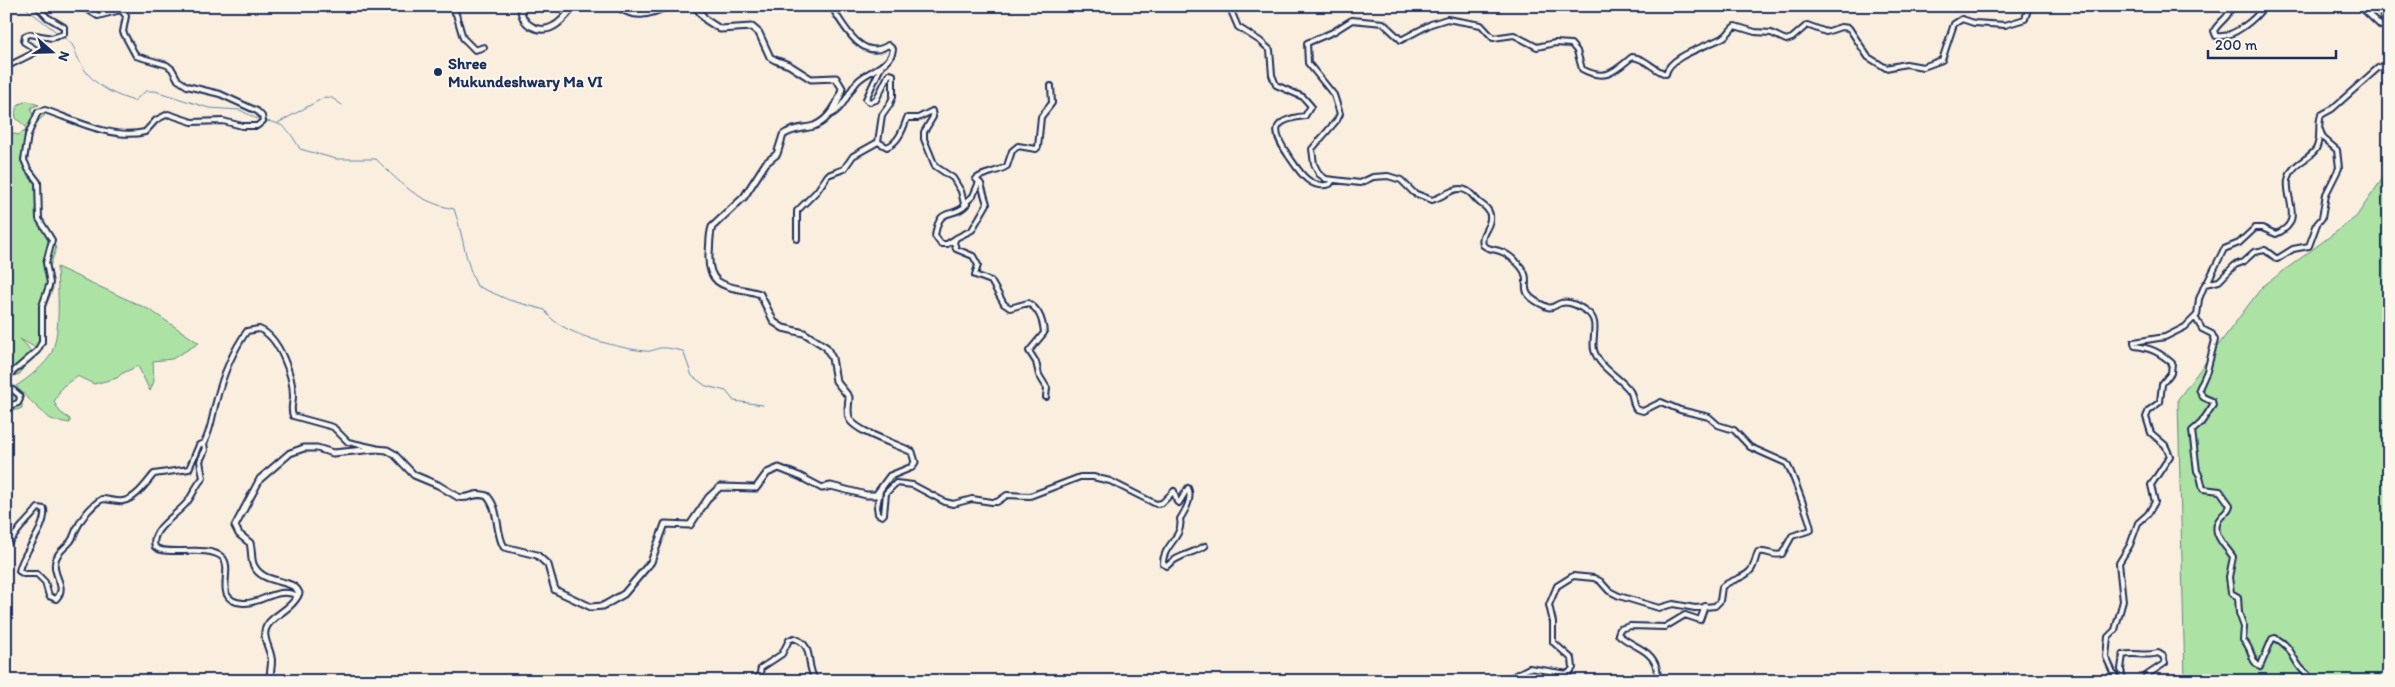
<svg xmlns="http://www.w3.org/2000/svg" width="2395" height="687" viewBox="0 0 2395 687" font-family="Itim,sans-serif">
<rect width="100%" height="100%" fill="#faeede"/>
<filter id="ink" filterUnits="userSpaceOnUse"><feTurbulence type="fractalNoise" baseFrequency=".02" numOctaves="2"/><feDisplacementMap in="SourceGraphic" scale="10" xChannelSelector="R" yChannelSelector="G"/><feConvolveMatrix kernelMatrix="1 2 1 2 8 2 1 2 1" color-interpolation-filters="sRGB"/></filter>
<g filter="url(#ink)">
<path fill="#ace2a4" stroke="#648881" d="M 27,101 L 39,105 L 32,107 L 31,111 L 34,116 L 39,116 L 43,113 L 45,115 C 33,124 30,134 29,149 C 29,157 25,163 29,172 C 32,178 38,181 41,188 C 41,199 40,213 43,224 C 45,233 54,240 56,249 L 49,269 L 53,288 L 44,311 L 44,337 L 40,347 L 36,348 L 20,339 C 25,344 32,349 32,358 L 26,362 L 20,374 L 9,377 L 9,391 L 22,402 L 22,408 L 17,410 L 6,408 L 6,131 L 18,135 L 25,131 L 26,127 L 16,118 L 15,112 L 19,104 Z
M 2389,169 L 2389,681 L 2185,681 L 2178,399 L 2262,287 L 2356,217 Z
M 57,267 L 150,310 L 199,343 L 172,359 L 153,361 L 154,381 L 150,391 L 138,366 L 121,374 L 117,378 L 94,384 L 77,376 L 62,387 L 54,402 L 60,412 L 70,419 L 70,423 C 64,422 56,421 51,419 C 48,418 18,389 16,386 C 26,380 48,363 52,352 C 61,329 58,292 57,267 Z"/>
<g fill="none" stroke-linecap="round" stroke-linejoin="round">
<path stroke="#5c87b0" stroke-width="1" d="M 23,6 L 59,34
M 62,36 C 79,48 72,49 81,64 C 93,85 112,94 134,101 L 146,91 L 155,91 L 209,108 L 240,110 L 261,121
M 265,121 C 286,123 290,132 300,149 L 336,159 L 376,159 C 401,184 418,202 454,209 C 463,234 465,262 477,286 L 509,300 L 545,310 C 555,333 622,349 645,351 C 651,352 655,349 660,348 C 667,347 676,350 683,351 L 692,376 L 706,386 L 726,391 L 734,401 L 763,405
M 278,123 L 325,97 L 332,98 L 342,105"/>
<defs>
<path id="street" d="M 450,6 L 456,14 L 463,38 L 475,50 L 484,47
M 1229,6 L 1238,27 L 1260,41 L 1270,50 L 1272,75 L 1276,85 L 1303,97 L 1311,106 L 1305,116 C 1272,120 1271,130 1288,155 C 1298,169 1309,191 1330,184 L 1333,180
M 2231,6 C 2229,19 2219,21 2214,31 L 2216,36 C 2232,39 2256,19 2264,6
M 2360,6 L 2381,26 L 2384,26 L 2385,20 L 2378,6
M 882,65 L 866,99 L 869,102 L 876,100 L 889,74 L 893,75 L 893,96 L 890,104 L 882,115 L 878,142 L 887,147 C 899,142 903,129 907,118 L 918,118 L 932,111 L 933,117 L 924,132 L 924,139 L 935,166 L 953,178 L 961,191 L 964,204 L 973,196 L 979,182
M 6,67 L 34,53 L 35,49 L 24,42 L 25,36 L 30,34 L 52,38 L 64,34 L 64,27 L 47,17 L 37,6
M 830,115 C 845,108 848,90 859,80 C 871,69 891,66 893,49 L 888,45 C 862,63 842,23 831,6
M 797,239 L 797,211 L 817,191 L 828,175 L 844,169 L 853,156 L 878,142
M 955,239 L 947,244 L 941,244 L 935,236 C 940,203 952,221 967,204
M 2207,283 L 2224,249 L 2239,243 L 2255,228 L 2262,228 L 2276,234 C 2305,222 2285,200 2288,180 C 2292,162 2308,161 2316,149 C 2322,138 2317,125 2321,115 L 2332,109 L 2378,68 L 2389,64
M 2195,317 L 2202,329 L 2212,334 L 2215,340 L 2207,371 L 2199,389 L 2203,397 L 2212,401 L 2213,405 L 2201,423 L 2192,431 L 2197,471 L 2200,476 L 2203,489 L 2220,491 L 2230,505 C 2229,511 2225,512 2221,517 C 2208,532 2226,546 2233,557 L 2229,577 L 2231,593 L 2238,597 L 2239,613 L 2244,627 L 2243,640 C 2253,648 2249,660 2260,667 L 2272,639 L 2275,638 C 2295,647 2292,664 2307,674 L 2309,681
M 6,378 L 37,351 L 42,342 L 42,306 L 50,283 L 46,263 L 52,240 L 39,219 L 38,182 L 28,169 L 24,160 L 28,135 L 38,112 L 45,110 C 75,120 112,140 145,132 L 156,120 L 168,114 L 192,122 L 223,121 L 242,126 L 257,126 L 263,121 L 262,116 L 257,111 L 220,94 L 187,86 L 178,80 L 172,69 L 167,65 L 136,56 L 123,32 L 126,16 L 121,10 L 98,16 L 82,6
M 6,384 L 19,395 L 20,399 L 18,403 L 6,407
M 1046,397 L 1047,388 L 1039,375 L 1036,362 L 1029,351 L 1044,333 C 1043,320 1039,309 1028,303 L 1010,308 L 1004,304 L 991,281 L 975,275 L 978,265 L 973,256 L 956,249 L 954,242 L 956,238 L 972,230 L 987,204 L 981,184 L 976,179 C 983,172 997,173 1007,166 L 1012,151 L 1018,146 L 1036,149 L 1038,147 L 1041,117 L 1052,103 L 1051,86
M 204,443 C 211,430 212,417 216,402 C 222,378 232,352 247,331 L 259,329 C 279,336 293,376 293,396 C 293,404 290,408 293,416 L 333,427 L 348,442 L 375,448
M 880,491 L 877,507 L 878,514 L 882,516 L 884,514 L 886,493 L 896,483 L 913,485 L 945,502 L 953,504 L 972,499 L 992,502 L 997,502 L 1007,495 L 1030,496 L 1080,477 L 1093,477 L 1110,481 L 1156,504 L 1162,503 L 1174,491 L 1177,502 L 1179,503 L 1188,488 C 1193,498 1185,511 1180,519 C 1184,537 1162,546 1163,564 L 1167,566 C 1177,555 1192,554 1205,546
M 6,544 C 15,538 17,530 25,523 C 30,517 33,515 38,508 L 44,509 C 47,529 22,552 19,571 L 24,574 L 37,574 L 45,582 L 49,596 L 56,599 C 68,587 53,577 55,563 C 56,553 64,549 70,542 C 74,538 74,532 77,528 C 82,517 92,505 102,499 C 109,499 116,502 123,501 C 136,499 146,483 154,474 L 189,469 L 199,445 L 204,443 L 205,450 L 200,461 L 203,478 C 196,485 194,493 188,501 C 179,514 149,529 155,547 C 166,557 207,544 222,557 C 235,569 211,601 243,603 C 260,605 278,585 298,596
M 758,681 L 761,668 L 782,654 L 789,640 L 794,638 C 816,646 804,664 816,681
M 1504,681 L 1529,668 L 1568,674 L 1573,668 L 1572,659 L 1553,642 L 1553,622 L 1549,605 L 1557,586 L 1573,576 L 1594,578 L 1600,581 L 1609,591 L 1619,596 L 1659,608 L 1673,604 L 1695,608 L 1715,606 L 1720,601 L 1722,587 C 1730,579 1742,580 1750,571 C 1755,566 1755,558 1758,552 C 1767,550 1773,557 1782,554 L 1792,536 L 1811,530 C 1812,526 1790,466 1786,463 L 1750,447 L 1734,430 L 1718,425 L 1709,417 L 1680,410 L 1661,402 L 1643,411 L 1636,409 C 1632,404 1634,397 1630,391 C 1620,377 1599,368 1594,350 C 1591,336 1601,321 1586,311 C 1579,306 1569,301 1561,303 C 1554,305 1554,309 1547,307 C 1511,291 1535,284 1521,267 C 1517,262 1508,254 1502,252 C 1496,249 1489,250 1483,245 C 1480,233 1489,230 1490,219 C 1491,211 1486,207 1480,203 C 1476,200 1473,195 1469,192 C 1456,183 1445,197 1432,200 L 1414,193 L 1401,180 L 1388,176 L 1373,177 L 1360,183 L 1326,179 L 1319,174 L 1314,164 L 1312,149 L 1337,120 L 1340,114 L 1334,95 L 1308,63 L 1307,43 L 1333,32 L 1352,20 L 1383,23 L 1401,40 L 1431,24 L 1447,19 L 1481,25 L 1493,38 L 1514,35 L 1537,47 L 1555,43 L 1571,44 L 1577,51 L 1582,69 C 1606,82 1615,71 1632,57 C 1646,58 1653,70 1666,74 C 1669,56 1708,46 1724,37 C 1729,34 1730,29 1735,26 L 1755,32 L 1771,33 L 1786,40 L 1792,38 L 1807,25 L 1826,32 L 1841,27 L 1849,28 L 1868,57 L 1886,68 L 1906,64 L 1923,67 L 1942,60 L 1954,24 L 1962,19 L 1974,23 L 2005,25 L 2025,19 L 2029,6
M 1658,681 C 1657,677 1658,673 1657,669 C 1652,648 1631,647 1618,634 L 1620,629 L 1630,626 L 1665,627 L 1685,615 L 1700,620 L 1705,606
M 2117,681 L 2106,657 L 2108,637 L 2115,630 L 2123,601 L 2119,563 L 2130,545 L 2138,523 L 2148,514 L 2155,502 L 2151,485 L 2170,456 L 2165,445 L 2151,433 L 2146,417 L 2149,410 L 2160,402 L 2162,384 L 2171,373 L 2172,363 C 2159,352 2151,348 2135,346 L 2134,342 L 2165,337 L 2185,327 L 2197,315 L 2199,299 L 2205,284 L 2219,281 L 2235,265 L 2243,262 L 2254,252 L 2265,250 L 2277,259 L 2293,249 L 2309,246 L 2317,224 L 2322,218 L 2326,194 L 2339,168 L 2337,150 L 2323,138 L 2320,130
M 2123,681 L 2121,669 L 2123,655 C 2135,652 2146,657 2158,653 L 2163,656 L 2165,663 L 2147,675 L 2143,681"/>
<path id="secondary" d="M 521,6 C 519,24 539,35 554,26 C 563,21 568,13 574,6
M 617,6 C 634,18 648,16 667,6
M 270,681 C 269,673 273,665 271,657 C 268,642 257,632 274,618 C 283,611 295,604 299,593 C 293,577 262,586 253,564 C 251,558 252,550 250,543 L 239,534 L 235,526 L 260,479 L 290,453 L 304,448 L 317,448 L 333,453 L 376,449 L 387,450 L 394,454 L 414,475 L 438,485 L 458,497 C 469,500 474,491 487,496 C 500,510 495,532 504,547 L 537,555 L 548,565 L 555,590 L 591,607 L 603,606 L 624,594 L 651,562 L 665,524 L 690,525 L 709,497 L 720,487 L 756,488 L 767,473 L 779,468 L 799,476 L 822,488 L 831,486 L 866,495 L 876,495 L 890,476 L 912,467 L 915,462 L 912,452 C 897,444 859,433 850,420 C 846,413 849,404 849,397 L 836,381 L 832,358 L 826,347 L 804,333 L 783,328 L 774,322 L 760,294 C 734,285 707,292 709,254 C 710,244 709,236 712,227 L 744,197 L 766,163 L 777,154 L 783,135 C 792,128 803,129 814,126 C 829,120 839,103 842,88 L 836,78 L 811,79 L 789,65 L 775,60 L 770,57 L 759,33 L 752,27 L 720,29 L 706,20 L 695,6"/>
</defs>
<use href="#street" stroke="#1b2f5e" stroke-width="8"/>
<use href="#secondary" stroke="#1b2f5e" stroke-width="9"/>
<use href="#street" stroke="#fbf7ec" stroke-width="4"/>
<use href="#secondary" stroke="#fbf7ec" stroke-width="5"/>
</g>
</g>
<circle fill="#1b2f5e" stroke="#fbf7ec" stroke-width="2" cx="438" cy="72" r="5"/>
<g text-anchor="middle" stroke-width="4" stroke-linejoin="round" paint-order="stroke">
<g font-size="16" font-weight="bold" fill="#1b2f5e" stroke="#fbf7ec" text-anchor="start">
<text x="448" y="69">Shree<tspan x="448" dy="18">Mukundeshwary Ma VI</tspan></text>
</g>
</g>
<rect width="2395" height="687" fill="none" stroke="#fbf7ec" stroke-width="25"/>
<rect x="12" y="12" width="2370" height="662" fill="none" stroke="#1b2f5e" stroke-width="2" filter="url(#ink)"/>
<g transform="translate(52 52) rotate(110)" stroke="#fbf7ec" stroke-width="4" paint-order="stroke">
<path d="M0-4L9 19L0 12L-9 19Z" fill="#1b2f5e"/>
<text y="-8" font-size="14" font-weight="bold" text-anchor="middle" fill="#1b2f5e">N</text>
</g>
<path d="M2208 50v8h128v-8" fill="none" stroke="#1b2f5e" stroke-width="2.5"/>
<text x="2215" y="50" font-size="15" fill="#1b2f5e" stroke="#fbf7ec" stroke-width="4" paint-order="stroke">200 m</text>
</svg>
